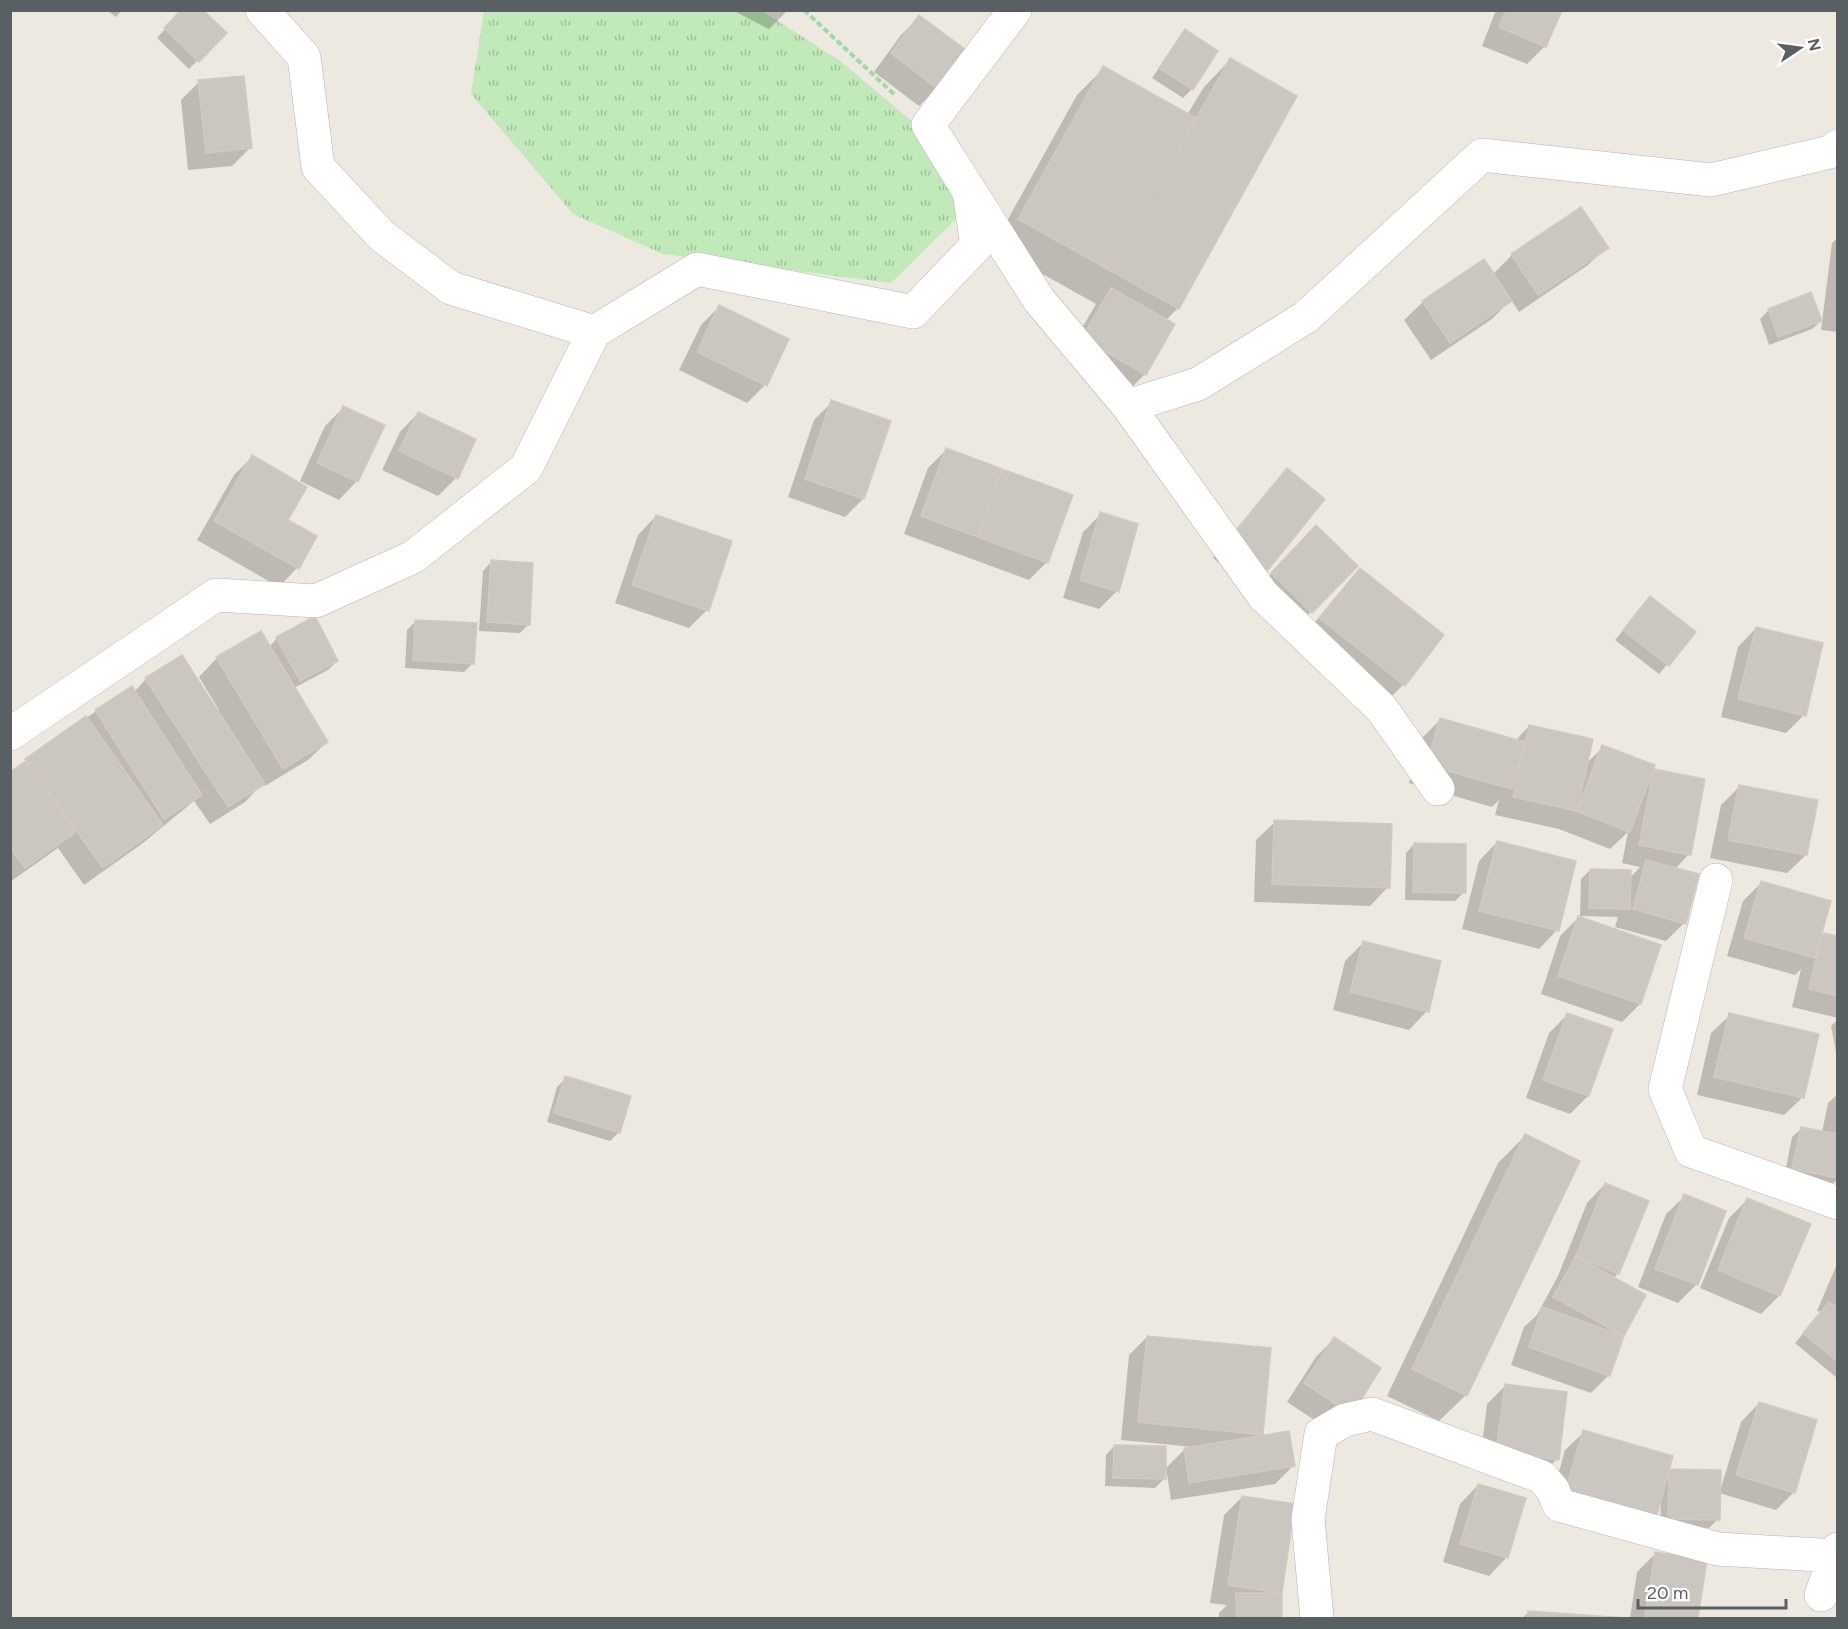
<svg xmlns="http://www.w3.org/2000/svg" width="1848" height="1629" viewBox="0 0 1848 1629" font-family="Figtree,sans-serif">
<defs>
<pattern id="park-tufts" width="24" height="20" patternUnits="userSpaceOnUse" patternTransform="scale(1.5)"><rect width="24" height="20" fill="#c2e9ba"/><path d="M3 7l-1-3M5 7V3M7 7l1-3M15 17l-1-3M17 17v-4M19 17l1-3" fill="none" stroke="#a1c09b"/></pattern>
</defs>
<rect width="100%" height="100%" fill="#eee9e0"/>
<path fill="url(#park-tufts)" d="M 484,11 L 762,11 L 839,60 L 962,163 L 961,214 L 891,283 L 663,254 L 573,214 L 471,94 Z"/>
<path fill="#0003" d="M 106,10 L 122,10 L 116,17 Z
M 182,10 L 225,33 L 189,69 L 157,38 Z
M 732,10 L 788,10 L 769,29 Z
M 1496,10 L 1560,10 L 1545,46 L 1527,64 L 1482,46 Z
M 919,17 L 937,88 L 919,106 L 874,72 L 901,35 Z
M 1185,31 L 1192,89 L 1183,98 L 1152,78 Z
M 1230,60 L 1295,97 L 1178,308 L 1166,320 L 1145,374 L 1127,392 L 1065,357 L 1096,304 L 993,246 L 1077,95 L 1104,68 L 1187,115 L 1204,87 Z
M 199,82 L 250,148 L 232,166 L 188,170 L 181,100 Z
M 1838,237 L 1838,332 L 1821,330 L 1832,243 Z
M 1607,247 L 1588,265 L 1519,312 L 1511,300 L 1492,319 L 1431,360 L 1404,320 L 1423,302 L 1484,261 L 1493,274 L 1512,255 Z
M 719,307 L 765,385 L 747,403 L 679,370 L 701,325 Z
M 1769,310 L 1821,321 L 1812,329 L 1769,345 L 1760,319 Z
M 832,402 L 863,499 L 845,517 L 788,497 L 814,420 Z
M 344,407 L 357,481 L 339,500 L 300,481 L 325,426 Z
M 418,413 L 456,478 L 438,496 L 382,470 L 400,432 Z
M 946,450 L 1047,562 L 1029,580 L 904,534 L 928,468 Z
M 252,457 L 286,521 L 315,537 L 297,568 L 279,587 L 197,540 L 234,475 Z
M 1287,470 L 1267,569 L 1249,587 L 1213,558 L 1269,489 Z
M 1101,514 L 1117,591 L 1099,609 L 1063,598 L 1083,532 Z
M 656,516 L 707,610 L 689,628 L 615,603 L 638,535 Z
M 1298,546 L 1355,566 L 1293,630 L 1254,592 Z
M 491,562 L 529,624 L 520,633 L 479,631 L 483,571 Z
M 1360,570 L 1442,635 L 1403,685 L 1385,703 L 1302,637 Z
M 1650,598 L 1694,632 L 1659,674 L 1615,640 Z
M 416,621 L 473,663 L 464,672 L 405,668 L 407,630 Z
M 1756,628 L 1804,715 L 1786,733 L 1721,717 L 1738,647 Z
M 277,638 L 337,661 L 328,670 L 294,688 L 327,742 L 308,760 L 265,786 L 263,783 L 245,802 L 210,824 L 194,801 L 143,843 L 84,885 L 58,848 L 10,882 L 10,773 L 96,711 L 132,688 L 134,692 L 146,679 L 217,712 L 219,710 L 199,677 L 217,658 L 269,647 Z
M 1441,719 L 1515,741 L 1529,726 L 1586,764 L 1603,747 L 1652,770 L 1704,780 L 1689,854 L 1675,869 L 1684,923 L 1666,941 L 1615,927 L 1618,917 L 1580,916 L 1581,879 L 1590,870 L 1630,878 L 1640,867 L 1622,863 L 1628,832 L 1610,849 L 1559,829 L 1495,815 L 1499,800 L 1492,807 L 1409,783 L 1423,737 Z
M 1739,787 L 1806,855 L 1787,873 L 1710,858 L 1721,805 Z
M 1275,822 L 1388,887 L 1370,906 L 1254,902 L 1256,840 Z
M 1497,842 L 1557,930 L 1539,949 L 1462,929 L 1479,861 Z
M 1414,844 L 1464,892 L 1455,901 L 1405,900 L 1406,853 Z
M 1761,883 L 1820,934 L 1838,938 L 1838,1018 L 1792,1007 L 1801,969 L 1795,975 L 1727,956 L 1743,901 Z
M 1578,918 L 1640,1004 L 1622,1022 L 1541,994 L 1560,936 Z
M 1363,943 L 1427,1011 L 1409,1030 L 1333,1010 L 1345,961 Z
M 1567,1015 L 1588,1096 L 1570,1114 L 1526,1098 L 1549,1033 Z
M 1730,1015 L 1803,1097 L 1784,1115 L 1697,1095 L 1711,1033 Z
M 1838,1019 L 1838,1063 L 1831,1026 Z
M 566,1078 L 619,1132 L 610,1141 L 547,1122 L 557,1087 Z
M 1838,1094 L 1838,1179 L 1829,1187 L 1784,1178 L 1792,1137 L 1801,1129 L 1822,1132 L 1828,1103 Z
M 1525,1136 L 1466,1395 L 1439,1421 L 1387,1396 L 1498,1163 Z
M 1605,1184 L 1618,1273 L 1613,1279 L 1644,1296 L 1622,1336 L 1609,1375 L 1591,1393 L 1511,1365 L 1524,1327 L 1537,1315 L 1558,1276 L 1587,1203 Z
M 1685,1196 L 1724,1212 L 1696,1285 L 1678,1303 L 1638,1287 L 1666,1214 Z
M 1748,1199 L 1809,1225 L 1779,1296 L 1761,1314 L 1700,1288 L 1729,1218 Z
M 1837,1264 L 1838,1263 L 1837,1378 L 1795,1343 L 1821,1312 L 1817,1311 Z
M 1147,1337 L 1261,1434 L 1258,1437 L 1294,1465 L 1275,1484 L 1171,1500 L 1166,1468 L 1184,1450 L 1193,1447 L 1121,1440 L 1129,1355 Z
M 1334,1339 L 1379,1369 L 1333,1432 L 1287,1402 L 1316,1357 Z
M 1506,1385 L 1557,1459 L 1539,1477 L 1479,1470 L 1487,1404 Z
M 1759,1403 L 1794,1492 L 1776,1510 L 1719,1493 L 1718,1519 L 1709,1528 L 1660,1527 L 1661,1499 L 1655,1514 L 1637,1533 L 1549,1508 L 1565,1450 L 1584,1432 L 1720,1491 L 1741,1422 Z
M 1114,1446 L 1164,1479 L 1155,1488 L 1105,1486 L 1106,1455 Z
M 1478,1485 L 1507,1557 L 1489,1576 L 1443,1562 L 1460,1504 Z
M 1242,1497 L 1293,1505 L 1280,1593 L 1281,1618 L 1219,1618 L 1219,1613 L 1227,1605 L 1210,1603 L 1224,1515 Z
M 1655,1554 L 1706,1561 L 1697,1618 L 1630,1618 L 1637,1572 Z
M 1529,1612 L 1608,1618 L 1522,1618 Z"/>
<path fill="#cbc6bf" stroke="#d3c9be" stroke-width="1.5" d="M 181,10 L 203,10 L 227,33 L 199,62 L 164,28 Z
M 1506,10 L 1562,10 L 1546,47 L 1499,27 Z
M 919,15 L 966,50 L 938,89 L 891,53 Z
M 1185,29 L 1218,51 L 1193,90 L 1159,68 Z
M 1230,58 L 1297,96 L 1179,309 L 1111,271 Z
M 1103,66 L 1196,118 L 1111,271 L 1018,219 Z
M 244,76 L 252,148 L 206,153 L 198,80 Z
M 1581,207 L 1609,248 L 1538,295 L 1511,254 Z
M 1484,259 L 1512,301 L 1450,343 L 1422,301 Z
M 1111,288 L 1175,324 L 1146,375 L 1082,338 Z
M 1811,292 L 1822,321 L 1778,337 L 1768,309 Z
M 719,305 L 789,339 L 767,386 L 697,352 Z
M 831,400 L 891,421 L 864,499 L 805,479 Z
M 343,406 L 385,425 L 358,482 L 317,463 Z
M 418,412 L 476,439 L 458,479 L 399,451 Z
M 946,448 L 1002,469 L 978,537 L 921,516 Z
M 252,455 L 307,487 L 288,520 L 317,536 L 299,569 L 214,521 Z
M 1287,468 L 1325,499 L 1268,570 L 1230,539 Z
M 1002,469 L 1073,495 L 1048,563 L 978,537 Z
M 1100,512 L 1138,524 L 1119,592 L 1080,580 Z
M 656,515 L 732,541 L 709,611 L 632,585 Z
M 1316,525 L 1358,566 L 1312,613 L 1271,573 Z
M 491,560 L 533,563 L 530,625 L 487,622 Z
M 1360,568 L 1444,635 L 1405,686 L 1319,618 Z
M 1650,596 L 1696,632 L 1669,666 L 1623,630 Z
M 315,616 L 338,661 L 300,681 L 276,637 Z
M 415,620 L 477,623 L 474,664 L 413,660 Z
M 1756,627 L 1823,643 L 1806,716 L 1738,699 Z
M 261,631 L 328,742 L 283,769 L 216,657 Z
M 182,655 L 265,784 L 228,807 L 145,678 Z
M 132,686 L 202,795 L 164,819 L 95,710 Z
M 86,716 L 163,825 L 103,868 L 25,759 Z
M 1440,718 L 1525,742 L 1512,789 L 1426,765 Z
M 1529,725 L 1593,739 L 1577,811 L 1513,797 Z
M 1602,745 L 1655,765 L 1630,832 L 1577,811 Z
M 26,761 L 76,832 L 25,868 L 10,848 L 10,772 Z
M 1654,769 L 1705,779 L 1691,855 L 1639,845 Z
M 1739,785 L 1818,800 L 1807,855 L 1728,840 Z
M 1274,820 L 1392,824 L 1390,888 L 1272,884 Z
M 1497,841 L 1576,861 L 1559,931 L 1479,911 Z
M 1414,843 L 1466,844 L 1466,893 L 1413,892 Z
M 1646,860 L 1699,874 L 1686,924 L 1633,909 Z
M 1590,869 L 1631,870 L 1630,909 L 1589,908 Z
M 1761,881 L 1831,901 L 1815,958 L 1744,938 Z
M 1578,916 L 1661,945 L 1641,1004 L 1558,976 Z
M 1822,933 L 1838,936 L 1838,996 L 1809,989 Z
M 1363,941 L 1441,961 L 1429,1012 L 1350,992 Z
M 1567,1013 L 1613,1029 L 1589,1096 L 1543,1080 Z
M 1729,1013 L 1819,1034 L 1804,1098 L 1714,1077 Z
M 565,1076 L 631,1096 L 620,1133 L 554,1113 Z
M 1801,1127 L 1838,1134 L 1838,1178 L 1792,1169 Z
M 1525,1134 L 1580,1161 L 1467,1396 L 1412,1369 Z
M 1605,1183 L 1649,1201 L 1619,1274 L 1576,1256 Z
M 1684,1194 L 1726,1211 L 1698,1285 L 1655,1269 Z
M 1747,1198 L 1811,1224 L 1780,1296 L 1718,1270 Z
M 1576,1256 L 1646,1295 L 1624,1336 L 1553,1297 Z
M 1829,1302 L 1838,1308 L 1838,1362 L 1803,1333 Z
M 1542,1307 L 1624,1336 L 1610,1376 L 1529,1347 Z
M 1147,1336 L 1271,1348 L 1263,1435 L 1138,1422 Z
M 1334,1337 L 1381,1368 L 1352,1415 L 1304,1383 Z
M 1505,1384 L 1567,1392 L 1559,1460 L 1496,1452 Z
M 1759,1402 L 1817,1420 L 1795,1493 L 1736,1475 Z
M 1583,1430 L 1673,1456 L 1657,1515 L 1566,1489 Z
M 1289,1431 L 1295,1466 L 1189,1483 L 1184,1448 Z
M 1114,1445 L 1166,1446 L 1166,1479 L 1113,1478 Z
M 1669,1469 L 1721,1470 L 1720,1520 L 1668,1519 Z
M 1478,1484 L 1526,1498 L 1508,1558 L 1460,1544 Z
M 1242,1496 L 1295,1504 L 1282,1593 L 1228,1585 Z
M 1655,1552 L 1707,1560 L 1698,1618 L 1645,1618 Z
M 1236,1593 L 1282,1593 L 1282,1618 L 1237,1618 Z
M 1528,1611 L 1627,1618 L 1527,1618 Z"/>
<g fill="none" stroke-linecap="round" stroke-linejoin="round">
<defs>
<path id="minor" d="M 262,10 L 304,57 L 318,167 L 382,236 L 451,288 L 594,332
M 928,125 L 1015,10
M 1128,406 L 1263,595 L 1382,709 L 1438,789
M 10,734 L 216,595 L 316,601 L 413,557 L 526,468 L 594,332 L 697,269 L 913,312 L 977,245 L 969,192 L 928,125 L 1039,300 L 1128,406 L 1198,384 L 1306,317 L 1482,155 L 1711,180 L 1830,152 L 1838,146
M 1716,880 L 1665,1089 L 1691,1151 L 1838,1203
M 1821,1595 L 1838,1549
M 1317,1618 L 1308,1519 L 1321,1434 L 1345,1420 L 1372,1414 L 1542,1477 L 1553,1490 L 1559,1505 L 1718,1549 L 1835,1556"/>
</defs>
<use href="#minor" stroke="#b2b6ba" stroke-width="34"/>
<path stroke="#9cdca1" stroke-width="4" stroke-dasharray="6 3" stroke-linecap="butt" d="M 804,10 L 896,96"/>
<use href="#minor" stroke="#fff" stroke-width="33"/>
</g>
<rect width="1848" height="1629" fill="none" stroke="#596063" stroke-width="24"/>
<g transform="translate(1800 48) rotate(77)" stroke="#ffffff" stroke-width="4.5" paint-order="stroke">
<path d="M0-4.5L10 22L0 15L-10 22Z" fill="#596063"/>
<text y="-9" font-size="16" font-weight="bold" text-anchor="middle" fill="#596063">N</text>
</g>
<path d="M1638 1599v9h148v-9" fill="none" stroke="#596063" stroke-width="3"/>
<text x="1647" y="1599" font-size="18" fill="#596063" stroke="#ffffff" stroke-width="4.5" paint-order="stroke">20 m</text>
</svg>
